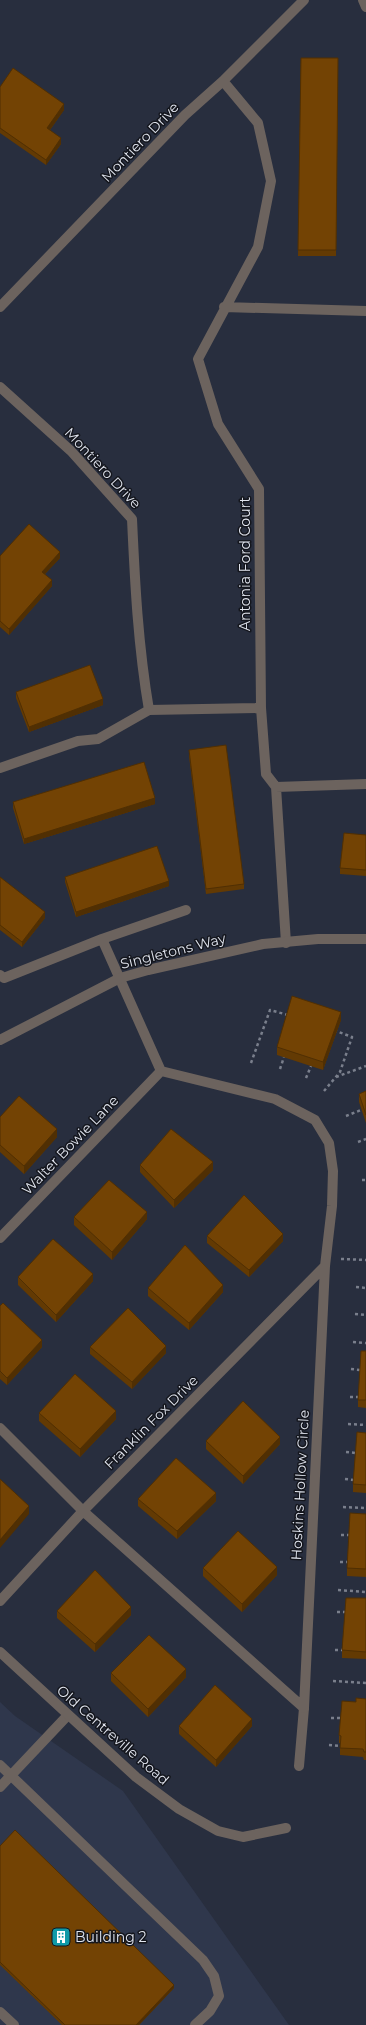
<svg xmlns="http://www.w3.org/2000/svg" width="366" height="2025" viewBox="0 0 366 2025" font-family="Montserrat,sans-serif">
<rect width="100%" height="100%" fill="#282e3e"/>
<path fill="#2f374c" d="M 0,1702 L 15,1716 L 123,1791 L 289,2025 L 0,2025 Z"/>
<g fill="none" stroke-linecap="round" stroke-linejoin="round">
<path stroke="#7a7f8c" stroke-width="2.5" stroke-dasharray="3 3" stroke-linecap="butt" d="M 251,1063 L 270,1010 L 288,1015
M 280,1069 L 284,1057
M 336,1077 L 366,1066
M 306,1078 L 311,1066
M 324,1091 L 340,1072 L 352,1037 L 336,1031
M 346,1116 L 361,1110
M 358,1142 L 366,1139
M 362,1180 L 366,1180
M 341,1259 L 366,1260
M 356,1287 L 366,1288
M 355,1314 L 366,1315
M 353,1342 L 366,1343
M 351,1369 L 360,1370
M 350,1397 L 358,1397
M 348,1424 L 366,1425
M 346,1452 L 356,1453
M 345,1479 L 354,1480
M 343,1507 L 366,1508
M 341,1535 L 349,1535
M 340,1562 L 348,1562
M 338,1590 L 366,1592
M 337,1612 L 346,1612
M 335,1650 L 342,1650
M 333,1681 L 366,1683
M 331,1718 L 342,1718
M 329,1745 L 341,1746"/>
<path stroke="#6c635e" stroke-width="10" d="M 0,1765 L 203,1960 L 214,1976 L 219,1996 L 210,2011 L 195,2025
M 299,1766 L 304,1708
M 0,1787 L 68,1715
M 0,2012 L 14,2025"/>
<path stroke="#6c635e" stroke-width="10" d="M 363,0 L 366,7
M 223,81 L 258,123 L 271,181 L 258,247 L 198,359 L 218,424 L 259,489 L 261,708 L 266,774 L 276,787 L 286,943
M 0,307 L 185,115 L 223,81 L 304,0
M 224,307 L 366,311
M 0,387 L 71,451 L 132,519 C 135,584 138,645 149,710
M 0,768 L 78,741 L 98,739 L 149,710 L 261,708
M 276,787 L 366,784
M 0,975 L 4,978 L 102,939 L 186,910
M 0,1238 L 161,1071
M 0,1428 L 83,1511 L 304,1708 L 325,1266 L 332,1206 L 333,1171 L 329,1143 L 315,1120 L 275,1099 L 161,1071 L 102,939
M 0,1601 L 83,1511 L 325,1266
M 0,1652 L 136,1777 L 179,1809 L 218,1831 L 243,1837 L 286,1828"/>
<path stroke="#6c635e" stroke-width="10" d="M 0,1040 L 120,978 L 148,970 L 263,944 L 318,939 L 366,939"/>
</g>
<path fill="#633a03" d="M 301,58 L 338,58 L 336,256 L 298,256 Z
M 0,87 L 64,110 L 50,130 L 61,144 L 46,165 L 0,133 Z
M 0,556 L 60,558 L 45,574 L 52,586 L 9,635 L 0,627 Z
M 16,692 L 103,705 L 29,732 L 16,698 Z
M 189,750 L 244,884 L 244,889 L 206,894 L 189,756 Z
M 13,802 L 155,804 L 24,844 L 13,808 Z
M 366,835 L 366,876 L 340,874 L 340,868 Z
M 0,877 L 45,918 L 22,947 L 0,930 Z
M 65,877 L 169,886 L 76,917 L 65,882 Z
M 341,1020 L 323,1070 L 277,1055 L 277,1047 Z
M 366,1091 L 366,1123 L 359,1102 L 359,1094 Z
M 0,1117 L 57,1137 L 24,1174 L 0,1152 Z
M 140,1165 L 213,1170 L 174,1208 L 140,1172 Z
M 74,1217 L 147,1219 L 112,1260 L 74,1225 Z
M 207,1236 L 283,1241 L 249,1277 L 207,1243 Z
M 18,1277 L 93,1281 L 56,1322 L 18,1285 Z
M 148,1288 L 223,1292 L 189,1330 L 148,1296 Z
M 0,1306 L 42,1347 L 7,1385 L 0,1379 Z
M 90,1347 L 166,1353 L 132,1389 L 90,1354 Z
M 366,1351 L 366,1408 L 358,1407 L 358,1400 Z
M 39,1413 L 116,1419 L 80,1457 L 39,1421 Z
M 366,1433 L 366,1493 L 353,1492 L 353,1484 Z
M 206,1441 L 280,1444 L 243,1484 L 206,1449 Z
M 138,1499 L 216,1501 L 177,1539 L 138,1506 Z
M 366,1514 L 366,1577 L 347,1576 L 347,1568 Z
M 203,1568 L 277,1575 L 242,1612 L 203,1576 Z
M 366,1598 L 366,1659 L 342,1658 L 342,1650 Z
M 57,1611 L 131,1615 L 95,1652 L 57,1618 Z
M 111,1673 L 186,1677 L 148,1717 L 111,1681 Z
M 366,1699 L 366,1760 L 364,1760 L 363,1757 L 340,1755 L 340,1743 L 339,1743 L 339,1735 L 356,1702 Z
M 179,1726 L 252,1726 L 216,1767 L 179,1734 Z
M 0,1846 L 174,1988 L 139,2025 L 62,2025 L 0,1965 Z"/>
<path fill="#502f03" d="M 64,104 L 64,110 L 47,134 L 47,128 Z
M 61,138 L 61,144 L 46,165 L 46,160 Z
M 60,552 L 60,558 L 42,577 L 42,572 Z
M 52,580 L 52,586 L 9,635 L 9,629 Z
M 103,699 L 103,705 L 29,732 L 29,727 Z
M 155,798 L 155,804 L 24,844 L 24,839 Z
M 169,881 L 169,886 L 76,917 L 76,912 Z
M 45,912 L 45,918 L 22,947 L 22,942 Z
M 341,1012 L 341,1020 L 323,1070 L 323,1062 Z
M 57,1129 L 57,1137 L 24,1174 L 24,1166 Z
M 213,1162 L 213,1170 L 174,1208 L 174,1200 Z
M 147,1212 L 147,1219 L 112,1260 L 112,1252 Z
M 283,1234 L 283,1241 L 249,1277 L 249,1270 Z
M 93,1274 L 93,1281 L 56,1322 L 56,1315 Z
M 223,1285 L 223,1292 L 189,1330 L 189,1323 Z
M 42,1340 L 42,1347 L 7,1385 L 7,1378 Z
M 166,1346 L 166,1353 L 132,1389 L 132,1382 Z
M 116,1411 L 116,1419 L 80,1457 L 80,1449 Z
M 280,1437 L 280,1444 L 243,1484 L 243,1476 Z
M 216,1493 L 216,1501 L 177,1539 L 177,1531 Z
M 29,1506 L 29,1514 L 0,1548 L 0,1540 Z
M 277,1567 L 277,1575 L 242,1612 L 242,1604 Z
M 131,1607 L 131,1615 L 95,1652 L 95,1644 Z
M 186,1669 L 186,1677 L 148,1717 L 148,1709 Z
M 252,1719 L 252,1726 L 216,1767 L 216,1760 Z
M 174,1985 L 174,1988 L 139,2025 L 136,2025 Z"/>
<path fill="#734304" stroke="#502f03" d="M 301,58 L 338,58 L 336,250 L 298,250 Z
M 13,68 L 64,104 L 47,128 L 61,138 L 46,160 L 0,128 L 0,87 Z
M 29,524 L 60,552 L 42,572 L 52,580 L 9,629 L 0,621 L 0,556 Z
M 90,665 L 103,699 L 29,727 L 16,692 Z
M 226,745 L 244,884 L 206,889 L 189,750 Z
M 144,762 L 155,798 L 24,839 L 13,802 Z
M 344,833 L 366,835 L 366,870 L 340,868 Z
M 157,846 L 169,881 L 76,912 L 65,877 Z
M 0,877 L 45,912 L 22,942 L 0,925 Z
M 292,996 L 341,1012 L 323,1062 L 277,1047 Z
M 366,1091 L 366,1115 L 359,1094 Z
M 19,1096 L 57,1129 L 24,1166 L 0,1145 L 0,1117 Z
M 171,1129 L 213,1162 L 174,1200 L 140,1165 Z
M 109,1180 L 147,1212 L 112,1252 L 74,1217 Z
M 244,1195 L 283,1234 L 249,1270 L 207,1236 Z
M 53,1239 L 93,1274 L 56,1315 L 18,1277 Z
M 185,1245 L 223,1285 L 189,1323 L 148,1288 Z
M 3,1303 L 42,1340 L 7,1378 L 0,1371 L 0,1306 Z
M 128,1308 L 166,1346 L 132,1382 L 90,1347 Z
M 361,1351 L 366,1351 L 366,1400 L 358,1400 Z
M 75,1374 L 116,1411 L 80,1449 L 39,1413 Z
M 243,1401 L 280,1437 L 243,1476 L 206,1441 Z
M 357,1432 L 366,1433 L 366,1485 L 353,1484 Z
M 176,1458 L 216,1493 L 177,1531 L 138,1499 Z
M 0,1479 L 29,1506 L 0,1540 Z
M 350,1513 L 366,1514 L 366,1569 L 347,1568 Z
M 238,1531 L 277,1567 L 242,1604 L 203,1568 Z
M 95,1570 L 131,1607 L 95,1644 L 57,1611 Z
M 346,1598 L 366,1598 L 366,1652 L 342,1650 Z
M 149,1635 L 186,1669 L 148,1709 L 111,1673 Z
M 215,1685 L 252,1719 L 216,1760 L 179,1726 Z
M 356,1698 L 366,1699 L 366,1752 L 364,1752 L 363,1749 L 340,1748 L 341,1736 L 339,1735 L 342,1701 L 356,1702 Z
M 15,1830 L 174,1985 L 136,2025 L 65,2025 L 0,1962 L 0,1846 Z"/>
<defs>
<symbol id="building-square" viewBox="-11 -11 22 22"><rect x="-9" y="-9" width="18" height="18" rx="4" fill="#0f9aa8" stroke="#14161d"/><path d="M-4-6H4V6H1V3H-1V6H-4ZM-2.5-4.3h1.7v1.8h-1.7ZM.8-4.3h1.7v1.8H.8ZM-2.5-1h1.7V.8h-1.7ZM.8-1h1.7V.8H.8Z" fill="#fff"/></symbol>
</defs>
<g fill-rule="evenodd">
<use href="#building-square" x="50" y="1926" width="22" height="22"/>
</g>
<g text-anchor="middle" stroke-width="3" stroke-linejoin="round" paint-order="stroke">
<g font-size="14" fill="#e1e5ef" stroke="#14161d">
<text transform="translate(140 142) rotate(-46)" y="5">Montiero Drive</text>
<text transform="translate(103 468) rotate(47)" y="5">Montiero Drive</text>
<text transform="translate(245 564) rotate(-90)" y="5">Antonia Ford Court</text>
<text transform="translate(173 951) rotate(-14)" y="5">Singletons Way</text>
<text transform="translate(70 1145) rotate(-46)" y="5">Walter Bowie Lane</text>
<text transform="translate(151 1422) rotate(-45)" y="5">Franklin Fox Drive</text>
<text transform="translate(300 1485) rotate(-87)" y="5">Hoskins Hollow Circle</text>
<text transform="translate(113 1735) rotate(41)" y="5">Old Centreville Road</text>
</g>
<g font-size="14" fill="#e1e5ef" stroke="#14161d" text-anchor="start">
<text x="75" y="1942">Building 2</text>
</g>
</g>
</svg>
